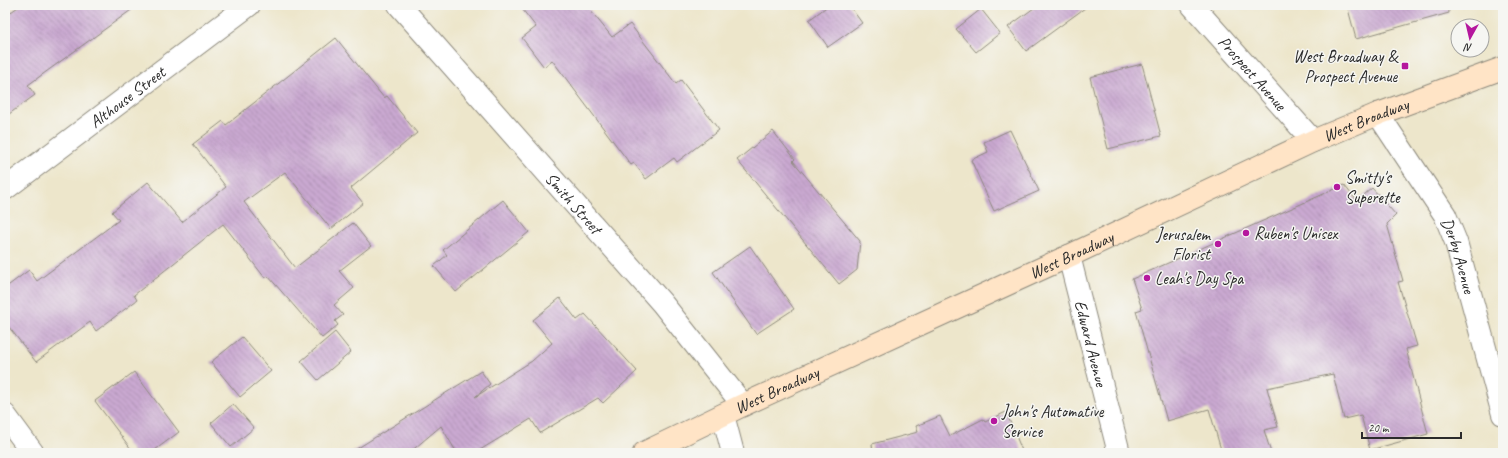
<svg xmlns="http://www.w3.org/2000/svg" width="1508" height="458" viewBox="0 0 1508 458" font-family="Caveat,sans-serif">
<defs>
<pattern id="building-back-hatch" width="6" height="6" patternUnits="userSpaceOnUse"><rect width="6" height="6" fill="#caa9d1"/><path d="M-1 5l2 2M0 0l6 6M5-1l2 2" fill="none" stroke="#a48aaa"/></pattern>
</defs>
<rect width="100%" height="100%" fill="#f6f6f2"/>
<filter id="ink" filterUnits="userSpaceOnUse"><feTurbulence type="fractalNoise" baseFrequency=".025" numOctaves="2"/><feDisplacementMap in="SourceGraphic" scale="8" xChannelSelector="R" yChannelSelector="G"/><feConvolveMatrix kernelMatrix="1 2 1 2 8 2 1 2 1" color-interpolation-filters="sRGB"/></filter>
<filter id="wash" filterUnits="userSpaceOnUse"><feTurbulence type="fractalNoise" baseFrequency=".012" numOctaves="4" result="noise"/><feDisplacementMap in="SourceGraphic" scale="16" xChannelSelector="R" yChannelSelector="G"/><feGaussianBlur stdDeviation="0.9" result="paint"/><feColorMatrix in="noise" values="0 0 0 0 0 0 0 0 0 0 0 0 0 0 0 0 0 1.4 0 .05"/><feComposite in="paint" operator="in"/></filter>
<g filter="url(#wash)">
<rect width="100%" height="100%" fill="#ede6cb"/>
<g id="blocks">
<path fill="url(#building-back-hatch)" d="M 21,5 L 138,5 L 28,85 L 35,95 L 5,117 L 5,16 Z
M 519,5 L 586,5 L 612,37 L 630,24 L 676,84 L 681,80 L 719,130 L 677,162 L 674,158 L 646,179 L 634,163 L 631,165 L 552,60 L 544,67 L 522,38 L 536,27 Z
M 829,5 L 849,5 L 862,23 L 828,47 L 809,20 Z
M 1038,5 L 1089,5 L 1026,51 L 1008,27 Z
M 1347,5 L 1448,5 L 1449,13 L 1356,39 Z
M 981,9 L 1000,33 L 976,52 L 956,29 Z
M 336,38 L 384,98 L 387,96 L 417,133 L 351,188 L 363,203 L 331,229 L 285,172 L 244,202 L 295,268 L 353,223 L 371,246 L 339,271 L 354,288 L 334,305 L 343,315 L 335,321 L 338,325 L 322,338 L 268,276 L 265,278 L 223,224 L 134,295 L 137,300 L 96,331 L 90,322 L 36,362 L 5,322 L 5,288 L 29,270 L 37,281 L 119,220 L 112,212 L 148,182 L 182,222 L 226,187 L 193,144 L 223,121 L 226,125 Z
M 1142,64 L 1161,136 L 1108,149 L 1090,77 Z
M 1010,130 L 1039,191 L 994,211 L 971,160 L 988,152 L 984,142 Z
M 773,131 L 795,159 L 793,161 L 860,241 L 857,270 L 839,284 L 737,160 Z
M 1344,185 L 1357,201 L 1372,188 L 1396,215 L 1387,224 L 1403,281 L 1398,282 L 1417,346 L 1406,349 L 1428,434 L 1370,450 L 1361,415 L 1344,419 L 1333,374 L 1267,388 L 1278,427 L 1264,430 L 1271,453 L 1222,453 L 1209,409 L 1167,421 L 1136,311 L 1142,309 L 1132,279 Z
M 503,200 L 529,232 L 456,292 L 434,266 L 447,255 L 443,250 Z
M 750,246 L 794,309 L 756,334 L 713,272 Z
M 560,298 L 577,320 L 585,314 L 637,371 L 603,403 L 598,398 L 540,433 L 531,419 L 475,453 L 457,453 L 441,426 L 409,453 L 350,453 L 481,371 L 490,384 L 475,397 L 532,361 L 552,343 L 533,320 Z
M 335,332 L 351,352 L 318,380 L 301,361 Z
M 242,337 L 271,371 L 240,397 L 211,362 Z
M 134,372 L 179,432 L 151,453 L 134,453 L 95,401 Z
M 233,404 L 254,428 L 231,447 L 211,423 Z
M 1006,412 L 1023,453 L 873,453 L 872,444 L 918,432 L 916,426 L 940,416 L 950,436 L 983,419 L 985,422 Z"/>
</g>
</g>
<g filter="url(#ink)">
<use href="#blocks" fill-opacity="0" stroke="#8c887b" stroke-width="1"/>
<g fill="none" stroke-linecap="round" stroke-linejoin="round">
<defs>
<g id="street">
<path id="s1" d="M 399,5 L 662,303 L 743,405"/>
<path id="s2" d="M 1192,5 L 1313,141"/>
<path id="s3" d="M 1378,114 L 1445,215 L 1456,242 L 1503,414"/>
<path id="s4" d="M 5,189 L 249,5"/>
<path id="s5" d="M 1069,256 L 1119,453"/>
<path d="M 5,415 L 33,453"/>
<path d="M 723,415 L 733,453"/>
</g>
<g id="secondary">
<path id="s6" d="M 644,453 L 743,405 L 1069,256 L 1313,141 L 1378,114 L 1503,68"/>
</g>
</defs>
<use href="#street" stroke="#8c887b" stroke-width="24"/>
<use href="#secondary" stroke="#8c887b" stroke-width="24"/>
<use href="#street" stroke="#fff" stroke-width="22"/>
<use href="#secondary" stroke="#ffe4c6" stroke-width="22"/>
</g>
</g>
<g fill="#b5179e" stroke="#f6f6f2" stroke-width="1.5">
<rect x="1401" y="62" width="8" height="8" rx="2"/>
<circle cx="1337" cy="187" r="4"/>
<circle cx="1246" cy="233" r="4"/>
<circle cx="1218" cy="244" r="4"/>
<circle cx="1147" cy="278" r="4"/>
<circle cx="994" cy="421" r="4"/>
</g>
<g text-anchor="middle" stroke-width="3" stroke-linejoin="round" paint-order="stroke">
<g font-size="17" fill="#2b2b2b" stroke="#f6f6f2" text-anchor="start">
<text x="1397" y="62" text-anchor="end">West Broadway &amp;<tspan x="1397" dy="20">Prospect Avenue</tspan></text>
<text x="1345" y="183">Smitty's<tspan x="1345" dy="20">Superette</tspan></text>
<text x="1254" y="239">Ruben's Unisex</text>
<text x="1210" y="240" text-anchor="end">Jerusalem<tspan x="1210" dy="20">Florist</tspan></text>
<text x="1155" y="284">Leah's Day Spa</text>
<text x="1002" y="417">John's Automative<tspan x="1002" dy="20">Service</tspan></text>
</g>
<g font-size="17" fill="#2b2b2b" stroke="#f6f6f2">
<text dy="6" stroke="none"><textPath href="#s2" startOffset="91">Prospect Avenue</textPath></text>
<text dy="6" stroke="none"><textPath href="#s4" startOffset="153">Althouse Street</textPath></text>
<text dy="6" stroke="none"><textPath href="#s6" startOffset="795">West Broadway</textPath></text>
<text dy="6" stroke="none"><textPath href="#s1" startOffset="264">Smith Street</textPath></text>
<text dy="6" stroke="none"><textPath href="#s6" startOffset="471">West Broadway</textPath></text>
<text dy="6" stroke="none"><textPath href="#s3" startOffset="164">Derby Avenue</textPath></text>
<text dy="6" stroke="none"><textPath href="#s5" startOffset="90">Edward Avenue</textPath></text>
<text dy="6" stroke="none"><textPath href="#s6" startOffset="147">West Broadway</textPath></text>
</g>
</g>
<rect width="1508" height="458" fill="none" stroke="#f6f6f2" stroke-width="20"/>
<g transform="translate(1470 38) rotate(188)"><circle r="19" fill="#f6f6f2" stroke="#a5a5a2"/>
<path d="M0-3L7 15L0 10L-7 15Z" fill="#b5179e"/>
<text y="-6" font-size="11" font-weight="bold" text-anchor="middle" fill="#2b2b2b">N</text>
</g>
<path d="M1362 432v6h99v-6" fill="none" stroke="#2b2b2b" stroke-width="2"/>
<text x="1368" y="432" font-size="12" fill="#2b2b2b" stroke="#f6f6f2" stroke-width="3" paint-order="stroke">20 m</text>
</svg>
